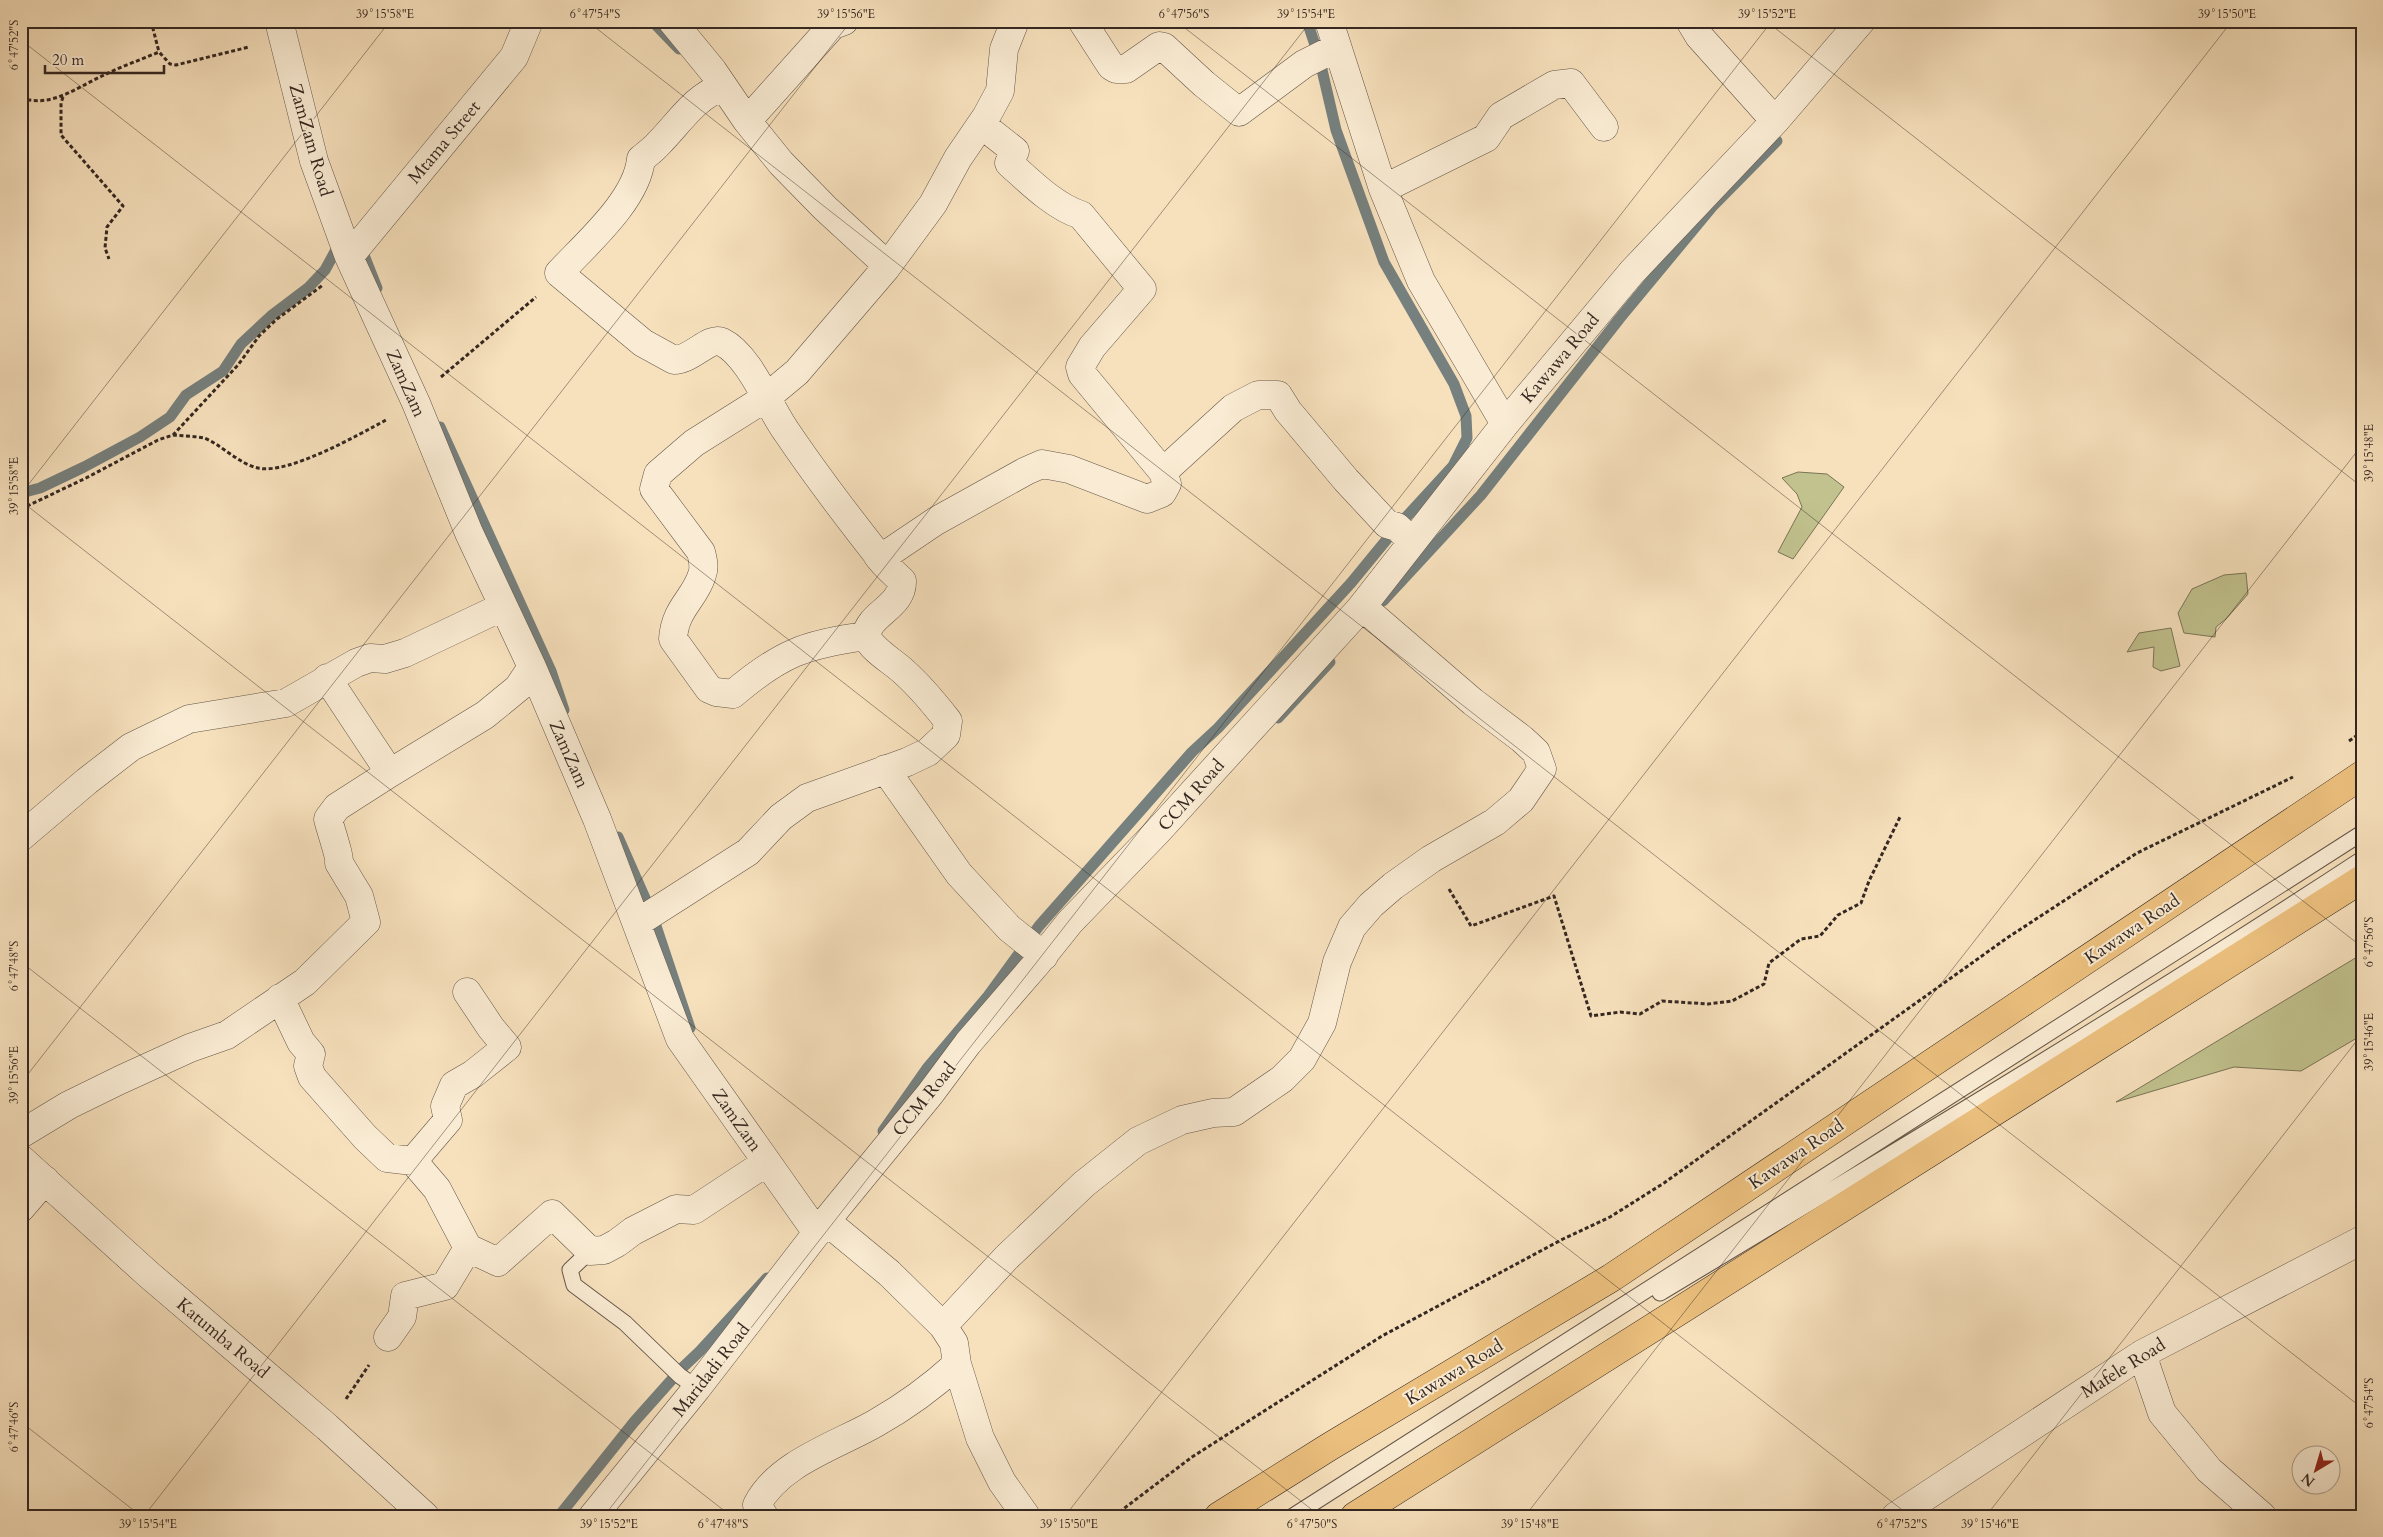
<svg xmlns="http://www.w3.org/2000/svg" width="2383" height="1537" viewBox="0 0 2383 1537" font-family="Cardo,serif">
<rect width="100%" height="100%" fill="#f7e1bd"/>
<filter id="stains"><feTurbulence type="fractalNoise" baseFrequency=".004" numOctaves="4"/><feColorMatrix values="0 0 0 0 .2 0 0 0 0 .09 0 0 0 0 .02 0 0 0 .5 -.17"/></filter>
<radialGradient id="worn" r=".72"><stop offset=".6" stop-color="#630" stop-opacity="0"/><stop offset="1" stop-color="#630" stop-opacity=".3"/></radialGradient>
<path fill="#c1c28e" stroke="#7a7458" d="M 1798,472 L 1827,474 L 1844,487 L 1793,559 L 1778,552 L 1802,507 L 1797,494 L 1782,478 Z
M 2246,573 L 2248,594 L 2226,619 L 2216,627 L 2215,637 L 2184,633 L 2178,613 L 2192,589 L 2224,575 Z
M 2171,628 L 2180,666 L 2161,671 L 2153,667 L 2154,647 L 2127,652 L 2139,633 Z
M 2362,954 L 2362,1035 L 2301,1071 L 2234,1067 L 2116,1102 Z"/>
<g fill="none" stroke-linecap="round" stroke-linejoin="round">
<path stroke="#76807e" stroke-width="11" d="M 652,21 L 679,49
M 360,245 L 377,288
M 440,427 L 551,671 L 564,710
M 21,493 L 40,488 L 84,467 L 140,437 L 170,417 L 186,395 L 223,371 L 241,344 L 271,316 L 308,288 L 325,270 L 337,248 L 343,244
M 1383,601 L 1481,495 L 1620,318 L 1712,207 L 1777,141
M 1278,718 L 1330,662
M 618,837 L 652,914 L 690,1028
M 883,1131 L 928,1067 L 988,996 L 1039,926 L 1192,752 L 1218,728 L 1351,583 L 1397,527 L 1453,466 L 1467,438 L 1466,416 L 1454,384 L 1384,262 L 1336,130 L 1319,57 L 1307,21
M 680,1370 L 700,1351 L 767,1278
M 559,1516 L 634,1422 L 675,1376"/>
<defs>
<path id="service" d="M 590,1251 L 570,1270 L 574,1285 L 625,1323 L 680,1376 L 697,1388
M 1660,1293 C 1896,1151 2132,1010 2362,859
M 1293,1516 L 2362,833"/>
<path id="minor" d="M 279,21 L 314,161 L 349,257 L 416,403 L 469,533 L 532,667 L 597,819 L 680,1039 L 817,1233
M 672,21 L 713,71 L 747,121 L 781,163 L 825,208 L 887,265
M 1082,21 L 1111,66 L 1116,69 L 1126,69 L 1159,46 L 1164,47 L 1204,84 L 1239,112 L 1304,64 L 1336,48
M 1329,21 L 1383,189 L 1421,281 L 1505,424
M 1690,21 L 1699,36 L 1775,121
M 723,87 C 695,96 679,123 659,143 C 654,149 647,154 641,159 C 637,200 587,243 559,273 L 643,343 L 674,360 C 692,360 709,336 722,342 C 749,355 769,407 786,431 C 817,477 850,520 884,563
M 747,121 L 833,25 L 844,21
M 1383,189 L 1486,138 L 1501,116 L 1554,85 L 1571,83 L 1604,127
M 349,257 L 514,57 L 529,21
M 1163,472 L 1233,408 L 1258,395 L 1278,395 L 1288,411 L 1346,480 L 1387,524 L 1397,527 L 1412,541
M 866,636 C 805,644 780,654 733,694 L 716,692 L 709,689 L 673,639 C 675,608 694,600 702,575 C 705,567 703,560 701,552 L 654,489 L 658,474 L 694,443 L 767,397 L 797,372 L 886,268 L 933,204 L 958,158 L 986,117 L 1000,91 L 1004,49 L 1015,21
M 885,769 L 959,874 L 1009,928 L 1044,956
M 390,773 L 485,715 L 518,688 L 532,667
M 21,837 L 87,781 L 131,747 L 189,719 L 286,703 L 356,663 L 370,658 L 385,659 L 405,653 L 502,607
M 637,923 L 748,852 L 781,817 L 807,798 L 907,762 L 928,752 L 946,735 L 948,721 C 934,703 920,686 903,671 C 891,660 873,651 866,636 C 869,613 903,607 902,581 C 894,573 884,565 877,555 L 884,563 L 890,552 L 936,521 L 1026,471 L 1042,464 L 1069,469 L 1147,499 L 1162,493 L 1167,484 L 1163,472 L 1082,374 L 1080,367 L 1092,347 L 1142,289 L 1081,215 C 1055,207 1029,181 1009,163 L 1015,151 L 982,125
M 280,998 L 301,1042 L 311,1054 L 308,1066 L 312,1077 L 365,1137 L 387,1158 L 413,1161
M 21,1134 L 69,1105 L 120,1080 L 190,1048 L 227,1035 L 305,982 L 366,922 L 359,896 L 339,863 C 340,856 330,828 328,819 L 337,807 L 390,773 L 327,678
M 21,1159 L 148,1274 L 327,1427 L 425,1516
M 21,1208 L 45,1180
M 468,1248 L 498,1262 L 552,1214 L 590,1251 L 604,1250 L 617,1243 L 633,1231 L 676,1209 L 694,1210 L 767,1162
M 943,1326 L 1006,1258 L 1084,1184 L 1138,1141 L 1182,1120 L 1213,1113 L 1234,1112 L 1282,1079 L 1302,1059 L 1322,1023 L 1337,962 L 1352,927 L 1371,905 L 1393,886 L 1431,859 L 1495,822 L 1521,800 L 1542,769 L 1536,752 L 1522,739 L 1473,702 L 1373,616 L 1360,609
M 388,1337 L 402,1317 L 405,1296 L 445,1286 L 468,1248 L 437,1189 L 413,1161 L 448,1120 L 445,1106 L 454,1085 L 473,1074 L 507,1047 L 491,1028 L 467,992
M 2142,1354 L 2162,1413 L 2209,1470 L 2262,1516
M 593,1516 L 697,1388 L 826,1221
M 764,1516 L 757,1505 C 778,1463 838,1445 876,1423 C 906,1406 932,1387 957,1364
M 1026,1516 L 1002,1482 L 980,1438 L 957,1364 L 954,1343 L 943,1326 L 889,1273 L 826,1221 L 930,1094 L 968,1043 L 1038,962 L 1070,922 L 1157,832 L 1360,609 L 1505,424 L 1632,272 L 1775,121 L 1861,21
M 1896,1516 L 2142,1354 L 2362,1240"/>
<path id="primary" d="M 1219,1516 L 1329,1447 L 1611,1278 L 2362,775
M 1355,1516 L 2362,879"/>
</defs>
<use href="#service" stroke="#655648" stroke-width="17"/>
<use href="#minor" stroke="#655648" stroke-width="29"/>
<use href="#primary" stroke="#342721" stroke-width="29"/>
<path stroke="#342721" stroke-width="3" stroke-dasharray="4 2.5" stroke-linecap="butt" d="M 151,21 L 159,52
M 63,97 L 61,103 L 61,135 L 123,206 L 107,227 L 105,248 L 109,259
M 21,98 C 51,108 76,88 102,76 C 120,67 140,60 159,52 L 170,64 L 176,65 L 249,47
M 441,377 L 536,297
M 173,435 C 182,436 194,436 204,438 C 219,443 239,464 258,468 C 288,475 358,435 386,420
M 21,509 L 86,478 L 158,440 L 173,435 L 238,365 L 259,336 L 277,319 L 323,285
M 2349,741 L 2362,732
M 1449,889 L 1471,926 L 1554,896 L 1591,1016 L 1620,1012 L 1640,1014 L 1662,1001 L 1708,1004 L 1732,1001 L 1764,984 L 1769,963 L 1801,939 L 1820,936 L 1838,915 L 1861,903 L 1869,881 L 1900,817
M 346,1399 L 369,1365
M 1114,1516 L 1192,1457 L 1382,1336 L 1563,1239 L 1610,1217 L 1664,1183 L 2007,938 L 2137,853 L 2293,777"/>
<use href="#service" stroke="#faecd4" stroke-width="15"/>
<use href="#minor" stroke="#faecd4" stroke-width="28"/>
<use href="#primary" stroke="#ecc07e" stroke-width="28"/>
</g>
<path fill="none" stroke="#342721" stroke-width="1" stroke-opacity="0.45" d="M 587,21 L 2362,1408M 1176,21 L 2362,947M 1766,21 L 2362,487M 2356,21 L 2362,26M 21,40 L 1910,1516M 21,494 L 390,21M 21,501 L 1320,1516M 21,962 L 731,1516M 21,1083 L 851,21M 21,1422 L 141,1516M 144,1516 L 1311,21M 604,1516 L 1772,21M 1065,1516 L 2232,21M 1525,1516 L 2362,445M 1986,1516 L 2362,1034"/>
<g text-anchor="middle" stroke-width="4" stroke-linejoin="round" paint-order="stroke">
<g font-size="18" fill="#342721" stroke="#faecd4">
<text transform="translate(311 140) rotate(74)" y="6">ZamZam Road</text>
<text transform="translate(444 142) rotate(-50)" y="6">Mtama Street</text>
<text transform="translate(1560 358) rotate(-50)" y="6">Kawawa Road</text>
<text transform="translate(406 383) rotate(66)" y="6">ZamZam</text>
<text transform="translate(569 754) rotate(66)" y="6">ZamZam</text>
<text transform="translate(1191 795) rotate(-48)" y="6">CCM Road</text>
<text transform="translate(2132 929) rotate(-34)" y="6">Kawawa Road</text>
<text transform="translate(924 1099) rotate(-51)" y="6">CCM Road</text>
<text transform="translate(737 1120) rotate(55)" y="6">ZamZam</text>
<text transform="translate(1796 1154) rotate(-34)" y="6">Kawawa Road</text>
<text transform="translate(223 1338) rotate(40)" y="6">Katumba Road</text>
<text transform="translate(2123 1368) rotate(-32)" y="6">Mafele Road</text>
<text transform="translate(711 1370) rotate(-52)" y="6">Maridadi Road</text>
<text transform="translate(1454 1372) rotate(-31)" y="6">Kawawa Road</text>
</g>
</g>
<rect width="2383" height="1537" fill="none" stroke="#f7e1bd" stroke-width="55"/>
<g transform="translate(2316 1470) rotate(218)"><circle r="24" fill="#faecd4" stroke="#ab9d8c"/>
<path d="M0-4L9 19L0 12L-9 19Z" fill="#8f2418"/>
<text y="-8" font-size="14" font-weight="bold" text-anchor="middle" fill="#342721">N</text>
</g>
<path d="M45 65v8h119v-8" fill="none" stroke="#342721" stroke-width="2.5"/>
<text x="52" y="65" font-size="15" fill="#342721" stroke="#faecd4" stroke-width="4" paint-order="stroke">20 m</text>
<rect x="28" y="28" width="2328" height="1482" fill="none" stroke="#342721" stroke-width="2"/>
<g font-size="12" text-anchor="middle" fill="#342721">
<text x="385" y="18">39°15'58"E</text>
<text x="595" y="18">6°47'54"S</text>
<text x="846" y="18">39°15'56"E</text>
<text x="1184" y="18">6°47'56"S</text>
<text x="1306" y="18">39°15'54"E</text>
<text x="1767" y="18">39°15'52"E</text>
<text x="2227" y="18">39°15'50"E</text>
<text transform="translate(14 45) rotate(-90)" y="4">6°47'52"S</text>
<text transform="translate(2369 453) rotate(-90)" y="4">39°15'48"E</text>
<text transform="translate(14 486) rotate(-90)" y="4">39°15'58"E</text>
<text transform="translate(2369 942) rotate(-90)" y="4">6°47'56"S</text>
<text transform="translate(14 966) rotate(-90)" y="4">6°47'48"S</text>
<text transform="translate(2369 1042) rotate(-90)" y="4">39°15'46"E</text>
<text transform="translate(14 1075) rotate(-90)" y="4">39°15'56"E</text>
<text transform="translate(2369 1403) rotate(-90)" y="4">6°47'54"S</text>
<text transform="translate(14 1427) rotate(-90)" y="4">6°47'46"S</text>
<text x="148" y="1528">39°15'54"E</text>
<text x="609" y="1528">39°15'52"E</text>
<text x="723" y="1528">6°47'48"S</text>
<text x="1069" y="1528">39°15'50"E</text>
<text x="1312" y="1528">6°47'50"S</text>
<text x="1530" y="1528">39°15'48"E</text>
<text x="1902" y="1528">6°47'52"S</text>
<text x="1990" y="1528">39°15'46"E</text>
</g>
<rect width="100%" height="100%" filter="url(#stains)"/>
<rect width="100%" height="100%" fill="url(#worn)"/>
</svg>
